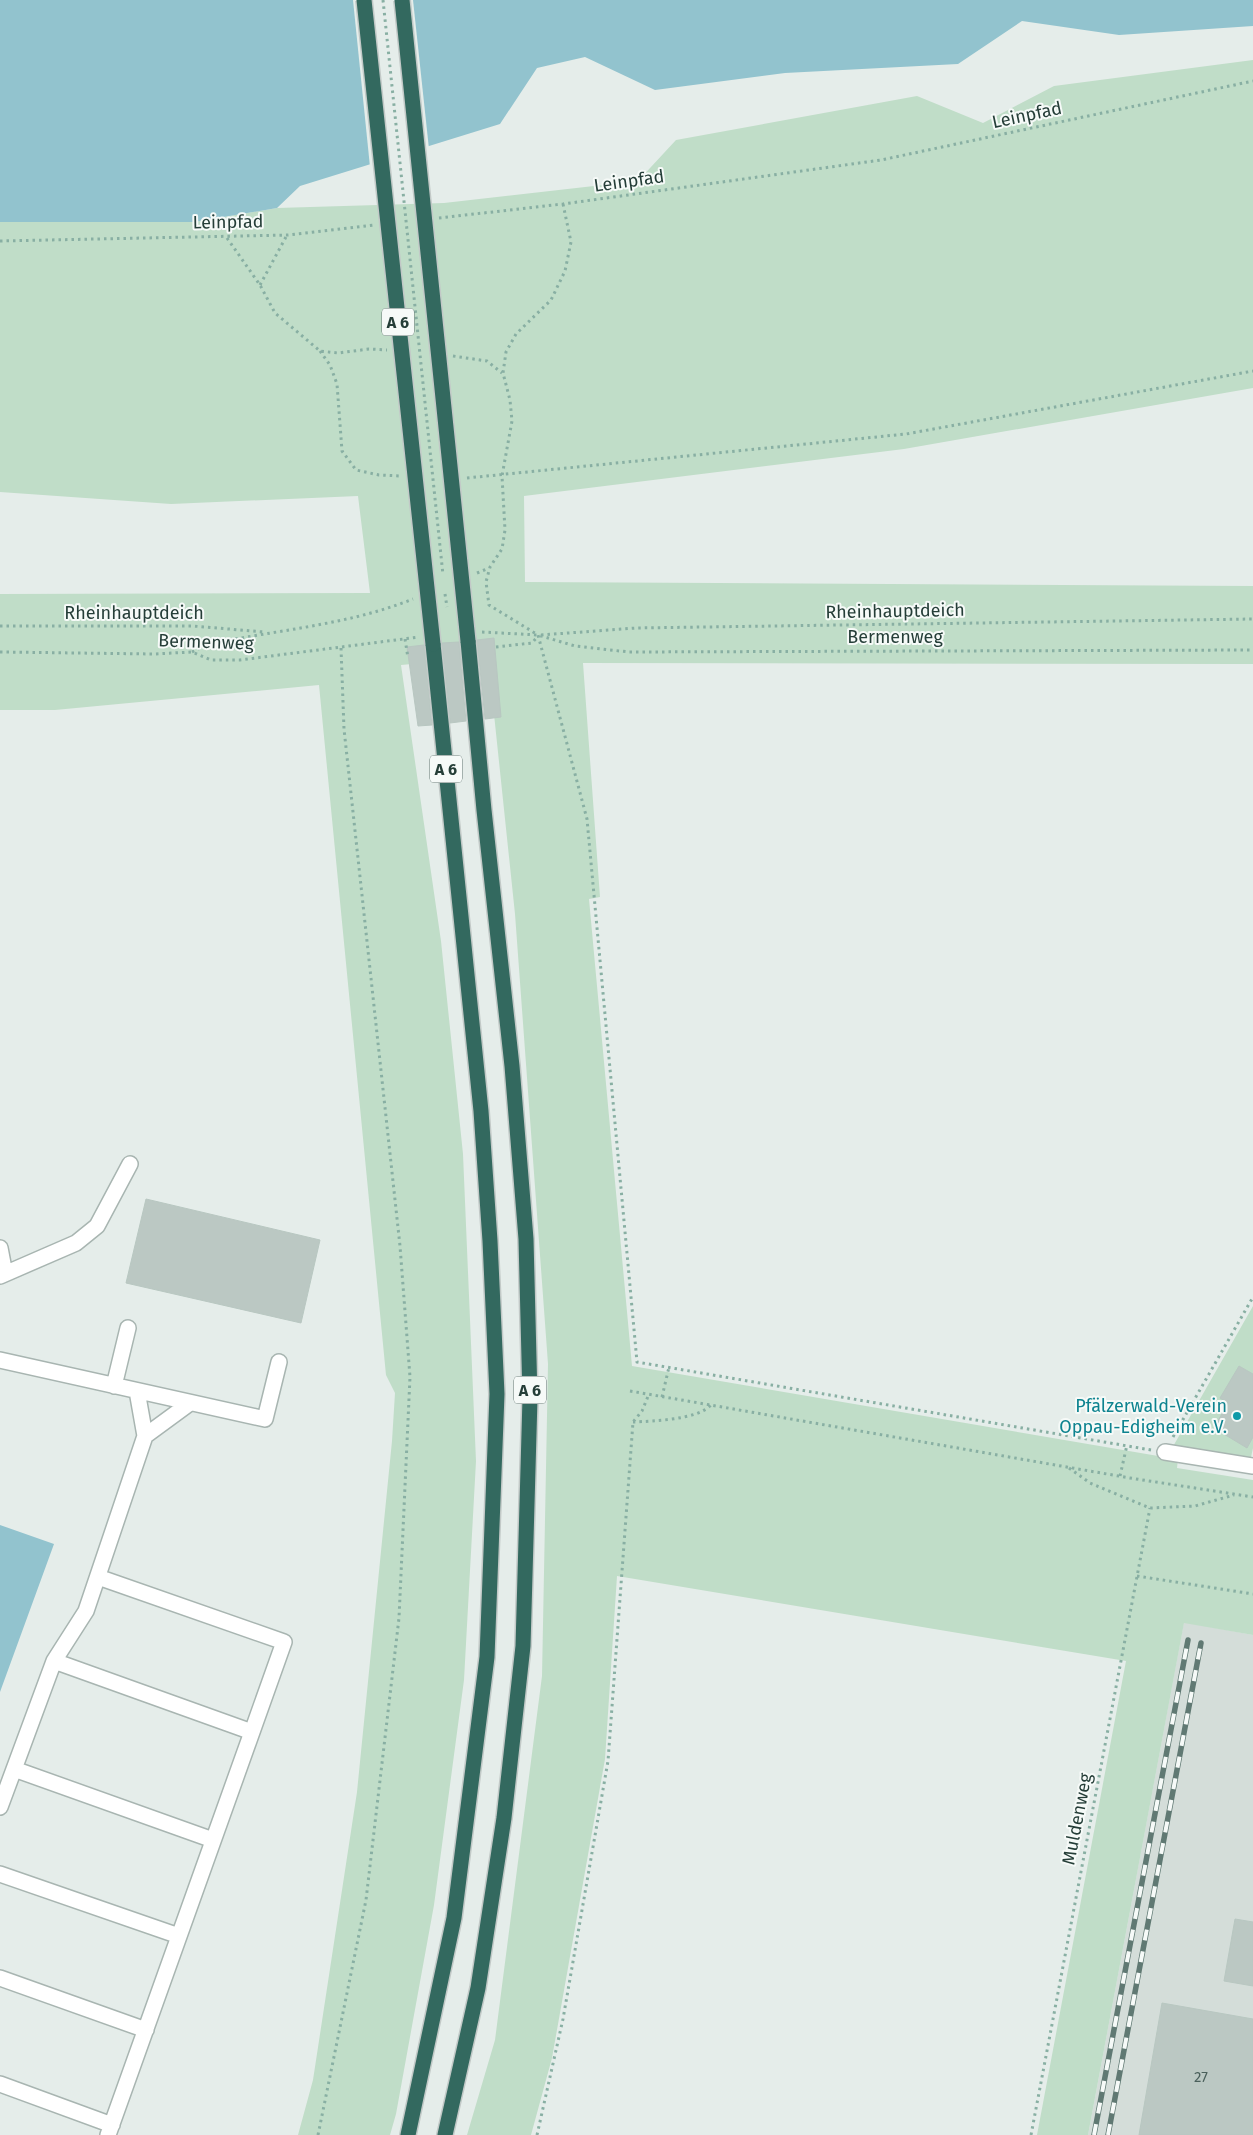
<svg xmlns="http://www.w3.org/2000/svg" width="1253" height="2135" viewBox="0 0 1253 2135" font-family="'Fira Sans',sans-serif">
<rect width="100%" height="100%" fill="#e5edea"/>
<path fill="#d4ddd9" d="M 1184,1622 L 1253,1635 L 1253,2135 L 1088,2135 Z"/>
<path fill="#c0ddc8" d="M 1253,60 L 1253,388 L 904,449 L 524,496 L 525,582 L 1253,586 L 1253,664 L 583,663 L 600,897 L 589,899 L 632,1366 L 1164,1457 L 1178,1459 L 1177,1468 L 1253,1480 L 1253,1635 L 1184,1623 L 1088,2135 L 1037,2135 L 1126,1661 L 617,1576 L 605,1759 L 552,2058 L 531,2135 L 467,2135 L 495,2040 L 542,1676 L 548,1364 L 515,914 L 488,657 L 401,665 L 441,941 L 463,1154 L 476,1461 L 464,1680 L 434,1905 L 396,2114 L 390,2135 L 298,2135 L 313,2080 L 357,1792 L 392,1441 L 395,1393 L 386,1375 L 319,685 L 55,710 L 0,710 L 0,594 L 370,593 L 358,496 L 171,504 L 0,492 L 0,222 L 194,222 L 277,208 L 444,203 L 638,181 L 676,140 L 917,96 L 983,123 L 1054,86 Z
M 1253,1306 L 1253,1448 L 1250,1462 L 1171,1450 Z"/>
<path fill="#92c3ce" d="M 0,0 L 1253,0 L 1253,26 L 1119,35 L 1022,21 L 958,64 L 785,73 L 655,90 L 585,57 L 537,68 L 500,124 L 300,186 L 277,208 L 194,222 L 0,222 Z
M 0,1525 L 54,1544 L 0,1692 Z"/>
<path fill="#e5edea" d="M 353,0 L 413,0 L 429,149 L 370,167 Z"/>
<path fill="#bbc8c3" stroke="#b8c7c1" d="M 494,638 L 501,717 L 485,719 L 477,640 Z
M 459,642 L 466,721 L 450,723 L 442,643 Z
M 424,645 L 432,725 L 418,726 L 407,647 Z
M 146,1199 L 320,1240 L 301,1323 L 126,1283 Z
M 1239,1366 L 1253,1374 L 1253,1437 L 1247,1448 L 1214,1428 L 1228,1403 L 1220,1398 Z
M 1235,1919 L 1253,1922 L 1253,1986 L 1224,1981 Z
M 1162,2003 L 1253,2019 L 1253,2135 L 1139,2135 Z"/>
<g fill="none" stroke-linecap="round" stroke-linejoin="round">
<defs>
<path id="minor" d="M 0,1248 L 5,1274
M 0,1276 L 76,1243 L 97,1226 L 130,1164
M 0,1360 L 265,1419 L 279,1362
M 114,1386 L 128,1328
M 145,1436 L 190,1403
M 1165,1452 L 1253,1466
M 98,1577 L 284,1642 L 252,1732
M 54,1661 L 252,1732 L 108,2135
M 14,1769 L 213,1840
M 0,1807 L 54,1661 L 86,1611 L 145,1436 L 137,1391
M 0,1874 L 179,1936
M 0,1978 L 146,2030
M 0,2084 L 112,2125"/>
<path id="highway" d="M 408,2135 L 454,1918 L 487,1657 L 497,1394 L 490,1241 L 481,1111 L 433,644
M 445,2135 L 478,1988 L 504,1818 L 523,1646 L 530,1398 L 526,1239 L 512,1066 L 484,810 L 468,641"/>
</defs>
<use href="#minor" stroke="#a8b5b1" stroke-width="18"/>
<use href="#highway" stroke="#c2c9c7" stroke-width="18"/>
<path stroke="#88afa3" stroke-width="3" stroke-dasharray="2.5 4" stroke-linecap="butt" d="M 563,204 L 571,242 L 565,271 L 551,300 L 516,334 L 506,352 L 503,373 L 510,400 L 512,421 L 502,476 L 505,530 L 502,549 L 490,567 L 486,582 L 489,605 L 538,635 L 587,819 L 637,1362 L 1151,1450
M 439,218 L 563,204 L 881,160 L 1253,81
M 227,238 L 260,285 L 275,313 L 320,351 L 338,353 L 369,349 L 387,350
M 0,241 L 288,235 L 374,225
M 260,285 L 287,235
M 320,351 L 330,365 L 337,384 L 342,451 L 356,470 L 379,475 L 401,476
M 453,356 L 487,361 L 502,373
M 467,478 L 906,434 L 1253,371
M 477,573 L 489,568
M 0,626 L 193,626 L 264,632
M 482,632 L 538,635 L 575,646 L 629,652 L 1253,650
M 541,635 L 636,628 L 1253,619
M 405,639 L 408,658
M 496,647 L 532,643 L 538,636
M 0,652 L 154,654 L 192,652 L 211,660 L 240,660 L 419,637
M 192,652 L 209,644 C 277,630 348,625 413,599
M 630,1391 L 1130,1478 L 1253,1497
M 662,1397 L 669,1367
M 633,1422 C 653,1421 697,1420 711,1405
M 1173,1437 L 1253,1297
M 1069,1468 L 1090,1483 L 1150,1508 L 1195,1506 L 1234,1495
M 1120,1476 L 1127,1445
M 1137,1576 L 1253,1594
M 318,2135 L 366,1900 L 399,1618 L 410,1377 L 400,1246 L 344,729 L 341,648
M 537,2135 L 563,2019 L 608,1761 L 633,1422 L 642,1411 L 649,1394
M 1031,2135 L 1150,1508"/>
<use href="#minor" stroke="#fff" stroke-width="15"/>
<use href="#highway" stroke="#33695f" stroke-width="15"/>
<defs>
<path id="rail" d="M 1094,2135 L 1188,1640
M 1108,2135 L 1201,1643"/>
</defs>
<use href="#rail" stroke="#607973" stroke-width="5.5"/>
<use href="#rail" stroke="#f6faf8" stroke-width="4" stroke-dasharray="11" stroke-linecap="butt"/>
<defs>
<path id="highway-bridge" d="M 364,0 L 433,644
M 402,0 L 468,641"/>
</defs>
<use href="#highway-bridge" stroke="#c2c9c7" stroke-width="18" stroke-linecap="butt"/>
<path stroke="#88afa3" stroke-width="3" stroke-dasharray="2.5 4" stroke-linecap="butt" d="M 383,0 L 443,575
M 445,594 L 447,607"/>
<use href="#highway-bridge" stroke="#33695f" stroke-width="15"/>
</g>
<circle fill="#0f9aa8" stroke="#f6faf8" stroke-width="2" cx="1237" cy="1416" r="5"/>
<g text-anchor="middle" stroke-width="4" stroke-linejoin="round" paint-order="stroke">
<g font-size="15" fill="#4a605b">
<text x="1201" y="2082">27</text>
</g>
<g fill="#f6faf8" stroke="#647672" stroke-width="1">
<rect x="382" y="308.5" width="32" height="27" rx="4"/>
<rect x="430" y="755.5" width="32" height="27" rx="4"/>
<rect x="514" y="1376.5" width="32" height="27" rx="4"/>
</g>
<g font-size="16" font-weight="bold" fill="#253e38">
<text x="398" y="328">A 6</text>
<text x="446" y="775">A 6</text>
<text x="530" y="1396">A 6</text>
</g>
<g font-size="18" fill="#253e38" stroke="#f6faf8">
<text transform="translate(1027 115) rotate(-12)" y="6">Leinpfad</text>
<text transform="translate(629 181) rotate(-8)" y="6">Leinpfad</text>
<text transform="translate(228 222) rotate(-1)" y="6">Leinpfad</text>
<text transform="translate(895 611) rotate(-1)" y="6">Rheinhauptdeich</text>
<text x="134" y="619">Rheinhauptdeich</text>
<text x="895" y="643">Bermenweg</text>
<text transform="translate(206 642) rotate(2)" y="6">Bermenweg</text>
<text transform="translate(1077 1819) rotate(-79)" y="6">Muldenweg</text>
</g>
<g font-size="18" fill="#0d838f" stroke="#f6faf8" text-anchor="end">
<text x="1227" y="1412">Pfälzerwald-Verein<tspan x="1227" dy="21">Oppau-Edigheim e.V.</tspan></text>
</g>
</g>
</svg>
